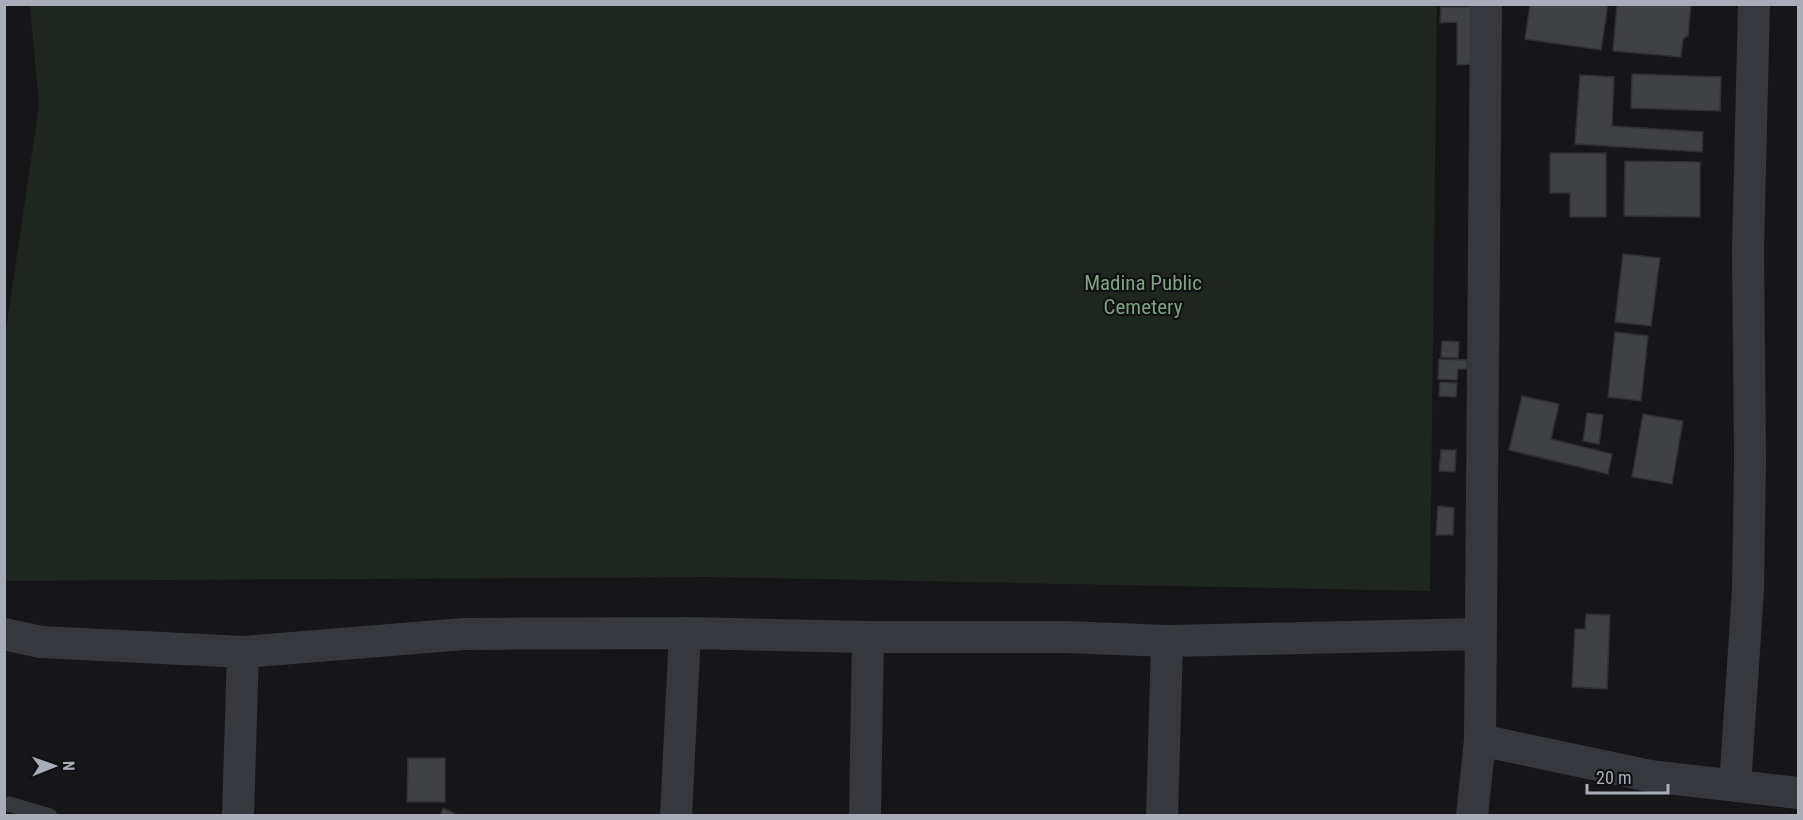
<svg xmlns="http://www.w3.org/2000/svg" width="1803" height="820" viewBox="0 0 1803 820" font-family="'Roboto Condensed',sans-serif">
<rect width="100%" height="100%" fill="#161618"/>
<path fill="#1e261f" d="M 30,5 L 1437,5 L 1430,591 L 708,577 L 5,581 L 5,336 L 39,106 Z"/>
<path fill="#404145" stroke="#303034" stroke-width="1.5" d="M 1530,4 L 1608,4 L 1601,50 L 1525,39 Z
M 1617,4 L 1691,4 L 1688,36 L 1683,39 L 1681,57 L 1613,51 Z
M 1441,7 L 1472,7 L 1472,64 L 1457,65 L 1457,22 L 1440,23 Z
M 1632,74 L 1721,77 L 1720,111 L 1631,108 Z
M 1580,75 L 1614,77 L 1612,126 L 1703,132 L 1702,152 L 1575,144 Z
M 1550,153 L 1606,153 L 1606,217 L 1570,217 L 1570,193 L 1550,193 Z
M 1625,161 L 1700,162 L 1700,217 L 1624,216 Z
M 1623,254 L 1660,258 L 1651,326 L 1615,322 Z
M 1615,332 L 1648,336 L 1641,401 L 1608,397 Z
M 1442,341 L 1459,342 L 1458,358 L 1441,357 Z
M 1439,359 L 1467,360 L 1467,369 L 1458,369 L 1457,380 L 1438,379 Z
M 1440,382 L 1457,383 L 1456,397 L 1439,396 Z
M 1522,396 L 1559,404 L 1551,439 L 1612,454 L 1608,474 L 1509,450 Z
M 1587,413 L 1603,415 L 1599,444 L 1583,441 Z
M 1643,414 L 1683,421 L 1672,484 L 1632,477 Z
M 1441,450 L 1456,450 L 1455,472 L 1439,471 Z
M 1438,506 L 1454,508 L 1453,535 L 1436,535 Z
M 1586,614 L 1610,615 L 1607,689 L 1572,687 L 1575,629 L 1585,629 Z
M 408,758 L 445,758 L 445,802 L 407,802 Z
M 443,808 L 460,816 L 440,816 Z"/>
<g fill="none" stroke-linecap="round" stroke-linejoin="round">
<path stroke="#37383d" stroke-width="15" d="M 9,804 L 50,816"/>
<path stroke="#37383d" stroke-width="32" d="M 4,634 L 41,642 L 243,652 L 464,634 L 685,633 L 868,637 L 1066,637 L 1167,641 L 1479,634
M 1480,740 L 1650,776 L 1798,793
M 1735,786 L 1748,590 L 1750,459 L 1748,249 L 1754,4
M 238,816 L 243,652
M 676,816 L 685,633
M 865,816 L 868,637
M 1162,816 L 1167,641
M 1472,816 L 1480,740 L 1486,4"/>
</g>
<g text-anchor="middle" stroke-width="4.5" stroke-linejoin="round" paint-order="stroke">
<g font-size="21" fill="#7fa381" stroke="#111113">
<text x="1143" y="290">Madina Public<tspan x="1143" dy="24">Cemetery</tspan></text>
</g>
</g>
<rect width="1803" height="820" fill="none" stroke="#a8adb8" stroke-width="12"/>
<g transform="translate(54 766) rotate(89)" stroke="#111113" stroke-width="4.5" paint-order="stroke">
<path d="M0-4.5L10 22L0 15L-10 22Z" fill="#a8adb8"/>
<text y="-9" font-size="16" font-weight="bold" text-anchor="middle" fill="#a8adb8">N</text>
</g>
<path d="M1587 784v9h81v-9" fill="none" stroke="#a8adb8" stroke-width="3"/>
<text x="1596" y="784" font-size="18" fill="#a8adb8" stroke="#111113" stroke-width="4.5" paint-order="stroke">20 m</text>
</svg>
